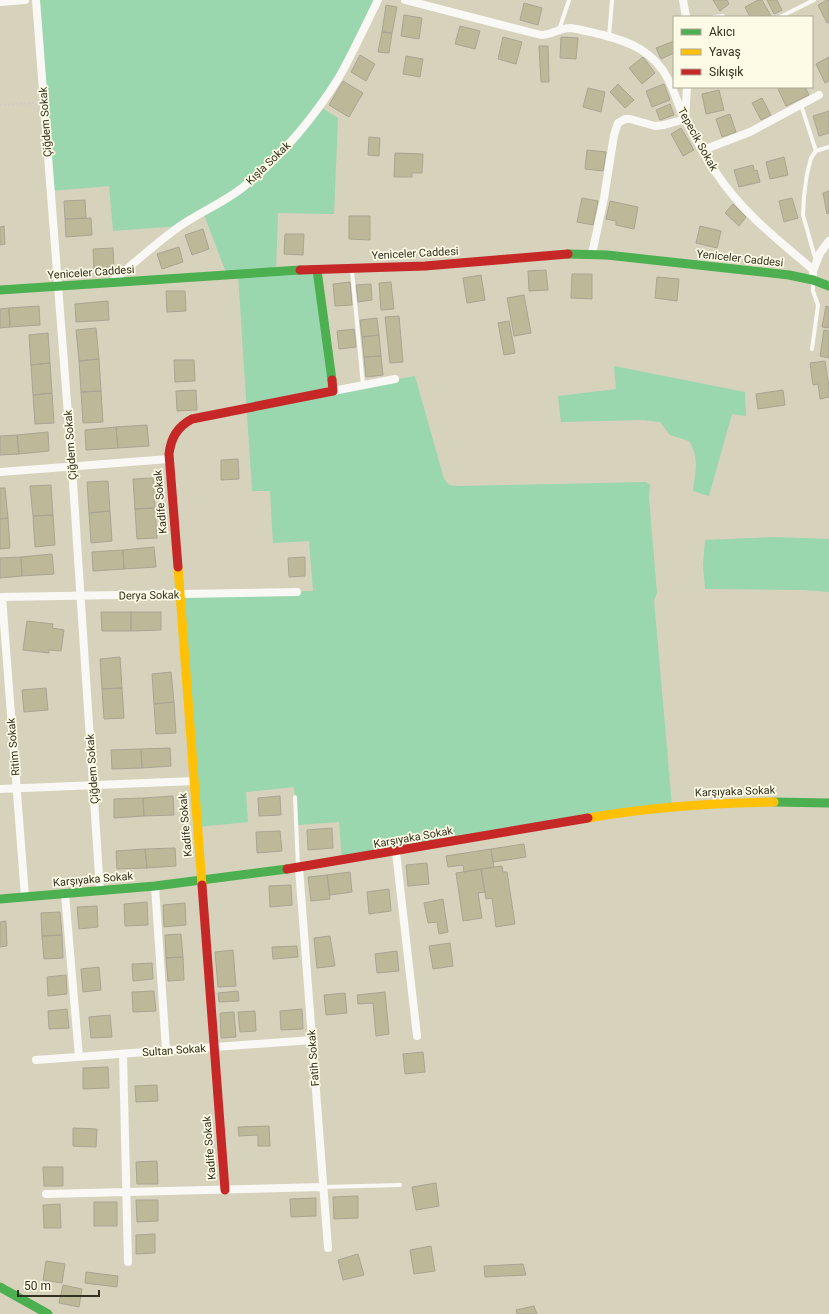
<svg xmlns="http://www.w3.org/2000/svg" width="829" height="1314" viewBox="0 0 829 1314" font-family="Roboto,sans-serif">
<rect width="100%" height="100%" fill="#d6d2bc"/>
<path fill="#9ad6ae" d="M 36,0 L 378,0 L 319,106 L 338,118 L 334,214 L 278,213 L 276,271 L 317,270 L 333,391 L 415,376 L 444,479 L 449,485 L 457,486 L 646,482 L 650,485 L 649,498 L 657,593 L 654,600 L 672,806 L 342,861 L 339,822 L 297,825 L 294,787 L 246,792 L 248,822 L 198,827 L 180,594 L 313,591 L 309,541 L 273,543 L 270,491 L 252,491 L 238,274 L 227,275 L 203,212 L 180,226 L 113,231 L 109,186 L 51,191 Z
M 614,366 L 745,392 L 746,416 L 732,414 L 709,496 L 693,491 C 695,472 700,459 689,441 L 670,435 L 660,422 L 644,420 L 561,422 L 558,396 L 616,389 Z
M 775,537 L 829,539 L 829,592 L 803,590 L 705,589 L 703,565 L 705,540 Z"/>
<path fill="#bdb898" stroke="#a8a594" d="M 713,0 L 727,0 L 729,4 L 720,11 Z
M 758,0 L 762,0 L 771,16 L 750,17 L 745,7 Z
M 767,0 L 777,0 L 782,10 L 774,14 Z
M 827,0 L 829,0 L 829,22 L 827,23 L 818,5 Z
M 524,3 L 542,8 L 538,25 L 520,20 Z
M 386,5 L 397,7 L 392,33 L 382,32 Z
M 404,15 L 422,18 L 419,39 L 401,36 Z
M 460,26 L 480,31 L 475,49 L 455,44 Z
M 382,32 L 392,33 L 389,53 L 378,52 Z
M 503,37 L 522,42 L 516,64 L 498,59 Z
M 561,37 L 578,38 L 576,59 L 560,58 Z
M 674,41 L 674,53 L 661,59 L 656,48 Z
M 539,46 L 548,46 L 549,82 L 541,82 Z
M 360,55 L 375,64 L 366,81 L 351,72 Z
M 406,56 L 423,59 L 420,77 L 403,74 Z
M 643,57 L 655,73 L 642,84 L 629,68 Z
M 829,57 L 829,81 L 825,83 L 816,64 Z
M 343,81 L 363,93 L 349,117 L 329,105 Z
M 618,84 L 634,100 L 625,108 L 610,92 Z
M 664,84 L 670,100 L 652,107 L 646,91 Z
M 783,87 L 805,87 L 809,95 L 786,106 L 778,89 Z
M 588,88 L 605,92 L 601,112 L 583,107 Z
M 719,90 L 724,110 L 706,114 L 702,94 Z
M 762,98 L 771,115 L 761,120 L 752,103 Z
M 670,104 L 674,115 L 660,120 L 656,110 Z
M 829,111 L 829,133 L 819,136 L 813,116 Z
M 730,114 L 736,132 L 722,137 L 716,119 Z
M 681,128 L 694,150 L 683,156 L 671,134 Z
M 369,137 L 380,138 L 379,156 L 368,155 Z
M 587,150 L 606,152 L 603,171 L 585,169 Z
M 395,153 L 423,154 L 422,173 L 412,173 L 412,177 L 394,177 Z
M 784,157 L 788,175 L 770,179 L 766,162 Z
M 753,165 L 754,171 L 757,170 L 760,182 L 739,187 L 734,170 Z
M 829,191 L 829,213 L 827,214 L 823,193 Z
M 582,198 L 598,201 L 593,225 L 577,222 Z
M 792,198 L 798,218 L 784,222 L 779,201 Z
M 85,200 L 86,218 L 65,219 L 64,201 Z
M 610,201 L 638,207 L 634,229 L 616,225 L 616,221 L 606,219 Z
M 733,204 L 746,217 L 739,226 L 725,213 Z
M 349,216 L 370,216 L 370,240 L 349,239 Z
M 91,218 L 92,235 L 66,237 L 65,219 Z
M 4,226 L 5,244 L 0,245 L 0,227 Z
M 700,226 L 721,231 L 717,248 L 696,243 Z
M 203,229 L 209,249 L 192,255 L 185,235 Z
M 285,234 L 304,234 L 303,255 L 284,254 Z
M 179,247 L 183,262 L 162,269 L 157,254 Z
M 113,248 L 114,270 L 94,271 L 93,249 Z
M 546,270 L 548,290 L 529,291 L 528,271 Z
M 572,274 L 592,274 L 592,299 L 571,298 Z
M 481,275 L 485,300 L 467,303 L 463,278 Z
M 657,277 L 679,279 L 677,301 L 655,298 Z
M 350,282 L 352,305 L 335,306 L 333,284 Z
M 391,282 L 394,309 L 381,310 L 379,283 Z
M 371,284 L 372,300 L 358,302 L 356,285 Z
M 166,291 L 185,291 L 186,311 L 167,312 Z
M 524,295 L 531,333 L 514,336 L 507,298 Z
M 108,301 L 109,320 L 76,322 L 75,304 Z
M 39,306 L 40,325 L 10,327 L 9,308 Z
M 826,306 L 829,307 L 829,328 L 822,327 Z
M 9,308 L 10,327 L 0,328 L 0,309 Z
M 399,316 L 403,362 L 390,363 L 385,317 Z
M 377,318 L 379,335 L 362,337 L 360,320 Z
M 509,321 L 515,353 L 504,355 L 498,323 Z
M 96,328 L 99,359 L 79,361 L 76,330 Z
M 354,329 L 356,347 L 339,349 L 337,331 Z
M 824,330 L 829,331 L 829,358 L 820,356 Z
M 48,333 L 50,363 L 31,365 L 29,335 Z
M 379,335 L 381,356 L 364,357 L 362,337 Z
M 381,356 L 383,375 L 366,377 L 364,357 Z
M 99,359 L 101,391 L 81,392 L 79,361 Z
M 174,360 L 194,360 L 195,381 L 175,382 Z
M 825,361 L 829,387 L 829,397 L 820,399 L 818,384 L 813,385 L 810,363 Z
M 50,363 L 52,393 L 33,395 L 31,365 Z
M 196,390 L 197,410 L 177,411 L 176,391 Z
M 783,390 L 785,405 L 758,409 L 756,394 Z
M 101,391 L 103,422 L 83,423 L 81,392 Z
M 52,393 L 54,423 L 35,424 L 33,395 Z
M 147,425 L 149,446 L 118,448 L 116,427 Z
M 116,427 L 118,448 L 86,450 L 85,430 Z
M 48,432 L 49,451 L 19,454 L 17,435 Z
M 17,435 L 19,454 L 0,455 L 0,436 Z
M 238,459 L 239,479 L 221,480 L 221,460 Z
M 153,478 L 155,508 L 135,509 L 133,479 Z
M 108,481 L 110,511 L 89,513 L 87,482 Z
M 51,485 L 53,515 L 33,516 L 30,486 Z
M 0,488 L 5,488 L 8,518 L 0,519 Z
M 155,508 L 157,538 L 137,539 L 135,509 Z
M 110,511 L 112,541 L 91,543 L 89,513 Z
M 53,515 L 55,545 L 35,547 L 33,516 Z
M 8,518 L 10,548 L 0,549 L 0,519 Z
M 154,547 L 156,567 L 124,569 L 123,550 Z
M 123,550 L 124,569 L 93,571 L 92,552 Z
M 52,554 L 54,574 L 22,576 L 21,557 Z
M 21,557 L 22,576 L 0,578 L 0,558 Z
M 305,557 L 305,576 L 289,577 L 288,558 Z
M 101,612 L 131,612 L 131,631 L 102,631 Z
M 131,612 L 161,612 L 161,630 L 131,631 Z
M 27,621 L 53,624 L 52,628 L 64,630 L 61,651 L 49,650 L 49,653 L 23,650 Z
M 120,657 L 122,688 L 102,689 L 100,659 Z
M 171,672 L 174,702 L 154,704 L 152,674 Z
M 46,688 L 48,710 L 24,712 L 22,690 Z
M 122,688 L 124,718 L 104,719 L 102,689 Z
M 174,702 L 176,733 L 156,734 L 154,704 Z
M 170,748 L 171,766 L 142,768 L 141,749 Z
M 141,749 L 142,768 L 112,769 L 111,750 Z
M 173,796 L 174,815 L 144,816 L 143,798 Z
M 280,796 L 281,815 L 259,816 L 258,798 Z
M 143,798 L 144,816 L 114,818 L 114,799 Z
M 332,828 L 333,848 L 308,850 L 307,830 Z
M 280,831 L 282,851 L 257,853 L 256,832 Z
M 524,844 L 526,857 L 493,862 L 491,849 Z
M 175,848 L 176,866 L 147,868 L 145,849 Z
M 145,849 L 147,868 L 117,869 L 116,851 Z
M 491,849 L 494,867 L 464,872 L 463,865 L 448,867 L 446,856 Z
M 427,863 L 429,884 L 408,886 L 406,865 Z
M 502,866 L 503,872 L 507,872 L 515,924 L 496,927 L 492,898 L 486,899 L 481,869 Z
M 481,869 L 485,892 L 478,893 L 482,918 L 463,921 L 456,873 Z
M 350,872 L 352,892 L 330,895 L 327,875 Z
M 327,875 L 330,899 L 311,901 L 308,877 Z
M 291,885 L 292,905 L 270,907 L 269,886 Z
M 389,889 L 391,911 L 369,914 L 367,892 Z
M 443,899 L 448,932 L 439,934 L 437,922 L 428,923 L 424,903 Z
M 147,902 L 148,925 L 125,926 L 124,904 Z
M 185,903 L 186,925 L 164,927 L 163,905 Z
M 97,906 L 98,927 L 79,929 L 77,907 Z
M 60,912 L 62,935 L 42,936 L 41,913 Z
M 6,921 L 7,946 L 0,947 L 0,922 Z
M 181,934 L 183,957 L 166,958 L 165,935 Z
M 62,935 L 63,958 L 44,959 L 42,936 Z
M 330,936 L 335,966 L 317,968 L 314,938 Z
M 450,943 L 453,966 L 433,969 L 429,946 Z
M 297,946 L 298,957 L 273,959 L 272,947 Z
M 233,950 L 236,986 L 218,987 L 215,952 Z
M 397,951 L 399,971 L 377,973 L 375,954 Z
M 183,957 L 184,980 L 168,981 L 166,958 Z
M 152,963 L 153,979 L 133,981 L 132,964 Z
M 99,967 L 101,990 L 83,992 L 81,969 Z
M 66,975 L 67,994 L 48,996 L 47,977 Z
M 154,991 L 156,1011 L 133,1012 L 132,992 Z
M 238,991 L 239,1001 L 219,1002 L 218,993 Z
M 385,992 L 389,1034 L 376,1036 L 373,1003 L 358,1004 L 357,995 Z
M 345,993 L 347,1013 L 326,1015 L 324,995 Z
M 67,1009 L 69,1028 L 49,1029 L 48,1011 Z
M 302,1009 L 303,1029 L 281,1030 L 280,1011 Z
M 255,1011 L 256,1031 L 240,1032 L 238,1012 Z
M 234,1012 L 236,1037 L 221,1038 L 220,1013 Z
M 110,1015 L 112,1037 L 91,1038 L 89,1017 Z
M 423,1052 L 425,1072 L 405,1074 L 403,1054 Z
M 108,1067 L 109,1088 L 83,1089 L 83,1068 Z
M 157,1085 L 158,1101 L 136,1102 L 135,1086 Z
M 269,1126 L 270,1146 L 258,1146 L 258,1135 L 239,1136 L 238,1127 Z
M 73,1128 L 97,1129 L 96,1147 L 73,1146 Z
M 157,1161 L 158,1184 L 137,1184 L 136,1162 Z
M 43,1167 L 63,1167 L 63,1186 L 44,1186 Z
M 436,1183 L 439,1206 L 416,1210 L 412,1187 Z
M 358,1196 L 358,1218 L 334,1219 L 333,1197 Z
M 316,1198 L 316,1216 L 291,1217 L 290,1199 Z
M 136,1200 L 158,1200 L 158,1221 L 137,1222 Z
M 94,1202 L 117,1202 L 117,1226 L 94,1226 Z
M 60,1204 L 61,1228 L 44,1228 L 43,1205 Z
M 155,1234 L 155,1253 L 136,1254 L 136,1235 Z
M 431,1246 L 435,1271 L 414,1274 L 410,1250 Z
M 358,1254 L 364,1275 L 343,1280 L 338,1260 Z
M 46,1261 L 65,1264 L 62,1283 L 43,1280 Z
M 523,1264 L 526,1275 L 485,1277 L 484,1266 Z
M 86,1272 L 118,1276 L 117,1287 L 85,1283 Z
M 63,1285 L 82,1289 L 79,1307 L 59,1303 Z
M 534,1306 L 537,1314 L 517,1314 L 516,1310 Z"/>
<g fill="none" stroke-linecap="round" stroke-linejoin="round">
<path stroke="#ceccc5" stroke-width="2" stroke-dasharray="2 2" stroke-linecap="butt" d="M 0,105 L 35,103"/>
<path stroke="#f9f8f5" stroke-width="4" d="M 714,17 L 723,16 L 723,17
M 780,17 L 814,0
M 559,30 L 569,0
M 609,37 L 612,0
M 801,105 L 816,151
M 816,261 L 803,215 L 804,196 L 807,174 L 811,158 L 816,151 L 829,147
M 352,271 L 363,385
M 812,349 L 818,305 L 813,291 L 813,282
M 295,797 L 298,867
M 323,1187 L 400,1185"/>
<path stroke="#f9f8f5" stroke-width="8" d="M 36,0 L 72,467 L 100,891
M 405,0 L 541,35 C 551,35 560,28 570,28 C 581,29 592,33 603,35 C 631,42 654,52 668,79 C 675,92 678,106 685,119 C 694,137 705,156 717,174 C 741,211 777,239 811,268 L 813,271 L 813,280
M 683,0 L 686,17
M 0,2 L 25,0
M 703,150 L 750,132 L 819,95
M 592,254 L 604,198 L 614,135 L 618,123 L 625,119 L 630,119 L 655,126 L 664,125 L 685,119 L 687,87
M 813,271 L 820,253 L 829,241
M 112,282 C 134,263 156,243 180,226 C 200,212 223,203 242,188 C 280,158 312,120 338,79 C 353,53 365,26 378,0
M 333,391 L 395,379
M 0,472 L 169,459
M 0,597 L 297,592
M 2,597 L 25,897
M 0,789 L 194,781
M 396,852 L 417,1036
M 299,868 L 328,1248
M 155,886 L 166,1050
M 65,894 L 79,1057
M 123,1054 L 128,1262
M 36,1060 L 312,1040
M 46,1194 L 323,1187"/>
<path stroke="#4caf50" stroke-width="9" d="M 568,254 L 607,255 L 789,275 L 813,280 L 829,286
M 317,270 L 332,380
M 0,290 L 300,270
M 774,802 L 829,803
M 0,899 L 155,886 L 287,869
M 0,1287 L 48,1314"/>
<path stroke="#ffc107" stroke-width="9" d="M 178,567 L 202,885
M 588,818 C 650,807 712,803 774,802"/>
<path stroke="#c62828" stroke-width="9" d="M 300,270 L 425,266 L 568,254
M 178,567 L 169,454 C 171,438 177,427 192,419 L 333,391 L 332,380
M 287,869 L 588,818
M 202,885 L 225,1190"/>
</g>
<g text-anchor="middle" stroke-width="3.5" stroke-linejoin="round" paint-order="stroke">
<g font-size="11" fill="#323020" stroke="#fdfae5">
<text transform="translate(45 122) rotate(-94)" y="4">Çiğdem Sokak</text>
<text transform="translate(698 139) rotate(61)" y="4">Tepecik Sokak</text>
<text transform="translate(268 163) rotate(-44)" y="4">Kışla Sokak</text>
<text transform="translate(415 253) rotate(-3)" y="4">Yeniceler Caddesi</text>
<text transform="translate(740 258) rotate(6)" y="4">Yeniceler Caddesi</text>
<text transform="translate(91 272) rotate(-4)" y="4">Yeniceler Caddesi</text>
<text transform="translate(70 445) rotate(-94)" y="4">Çiğdem Sokak</text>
<text transform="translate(160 502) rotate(-95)" y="4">Kadife Sokak</text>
<text transform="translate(149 595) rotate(-1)" y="4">Derya Sokak</text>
<text transform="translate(13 747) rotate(-95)" y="4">Ritim Sokak</text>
<text transform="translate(92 769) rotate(-94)" y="4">Çiğdem Sokak</text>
<text transform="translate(735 791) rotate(-2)" y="4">Karşıyaka Sokak</text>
<text transform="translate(185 825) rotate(-95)" y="4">Kadife Sokak</text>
<text transform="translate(413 837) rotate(-10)" y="4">Karşıyaka Sokak</text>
<text transform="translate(93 879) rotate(-5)" y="4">Karşıyaka Sokak</text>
<text transform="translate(174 1050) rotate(-4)" y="4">Sultan Sokak</text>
<text transform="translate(313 1058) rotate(-94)" y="4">Fatih Sokak</text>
<text transform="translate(209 1148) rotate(-95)" y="4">Kadife Sokak</text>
</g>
</g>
<rect x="673" y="16" width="140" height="72" fill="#fdfae5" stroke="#aca996"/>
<rect x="681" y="29" width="20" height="6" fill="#4caf50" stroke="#aca996"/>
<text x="709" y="36" font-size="12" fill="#323020">Akıcı</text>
<rect x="681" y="49" width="20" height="6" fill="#ffc107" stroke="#aca996"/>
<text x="709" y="56" font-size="12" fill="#323020">Yavaş</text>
<rect x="681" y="69" width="20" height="6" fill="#c62828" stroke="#aca996"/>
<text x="709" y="76" font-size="12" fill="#323020">Sıkışık</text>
<path d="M18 1290v6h81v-6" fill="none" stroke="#323020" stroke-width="2"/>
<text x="24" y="1290" font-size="12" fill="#323020" stroke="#fdfae5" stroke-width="3" paint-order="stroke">50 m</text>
</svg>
